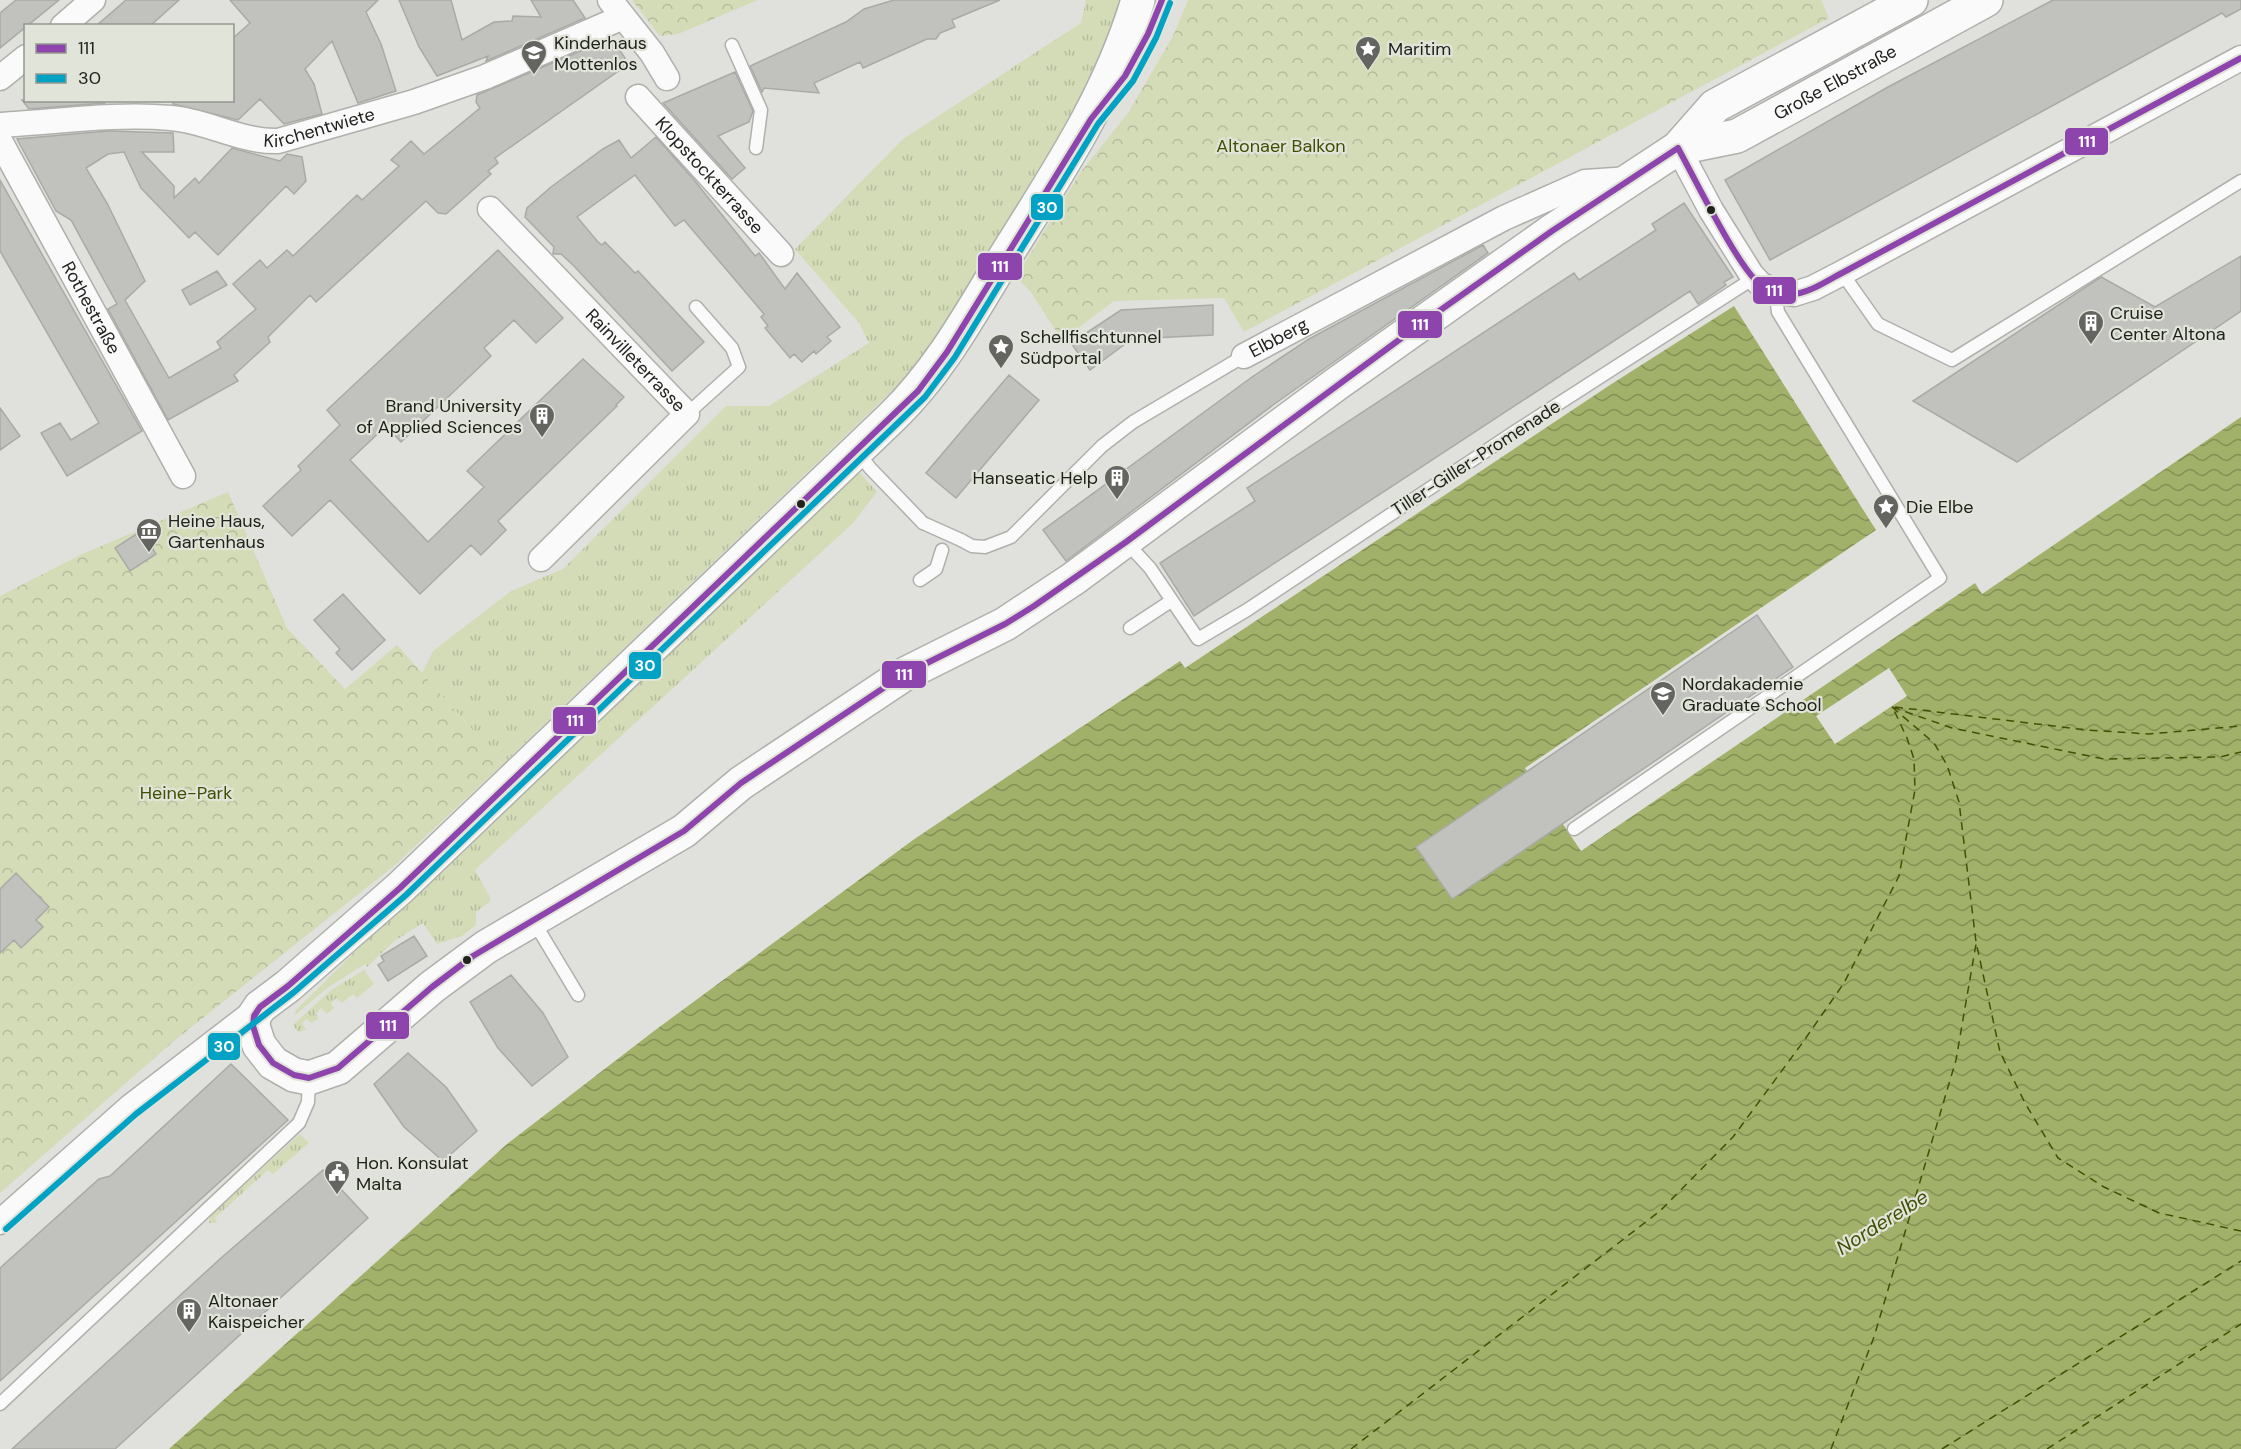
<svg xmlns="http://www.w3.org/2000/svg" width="2241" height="1449" viewBox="0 0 2241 1449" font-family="'DM Sans',sans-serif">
<defs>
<pattern id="grass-tufts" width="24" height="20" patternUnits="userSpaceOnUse" patternTransform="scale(1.5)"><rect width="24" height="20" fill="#d3dcb7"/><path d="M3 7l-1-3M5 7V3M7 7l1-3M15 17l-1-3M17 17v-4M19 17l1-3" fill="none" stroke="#b5bc9d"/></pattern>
<pattern id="forest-crowns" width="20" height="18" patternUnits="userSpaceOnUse" patternTransform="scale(1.5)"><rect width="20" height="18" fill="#d3dcb7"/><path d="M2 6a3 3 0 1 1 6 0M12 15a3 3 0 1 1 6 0" fill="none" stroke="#b5bc9d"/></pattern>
<pattern id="water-waves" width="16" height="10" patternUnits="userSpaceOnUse" patternTransform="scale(1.5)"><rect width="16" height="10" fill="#a2b169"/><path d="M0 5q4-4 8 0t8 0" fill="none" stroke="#849056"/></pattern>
</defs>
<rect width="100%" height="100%" fill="#e0e1dc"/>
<path fill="url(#grass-tufts)" d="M 1086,0 L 1124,0 L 1081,103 L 922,362 L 503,764 L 422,673 L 433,651 L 511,591 L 563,569 L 726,406 L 769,406 L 869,343 L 859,323 L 795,249 L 903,139 L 1081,23 Z
M 859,472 L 877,492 L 853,523 L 475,870 L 490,897 L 490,902 L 476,912 L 476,925 L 462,936 L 437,944 L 423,923 L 393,942 L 367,967 L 365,964 L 327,988 L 294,1016 L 296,1010 L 370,937 Z
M 364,970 L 374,984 L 357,998 L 353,994 L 342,1003 L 336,998 L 331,1003 L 334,1008 L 327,1014 L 321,1008 L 316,1013 L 318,1019 L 311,1023 L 307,1019 L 302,1022 L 306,1030 L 298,1032 L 293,1025 L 330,991 Z
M 300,1134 L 309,1143 L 273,1174 L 268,1170 L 215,1218 L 217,1223 L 209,1223 L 210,1216 Z"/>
<path fill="url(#forest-crowns)" d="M 632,0 L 758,0 L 678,34 L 660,36 Z
M 1188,0 L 1821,0 L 1829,18 L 1244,332 L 1224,298 L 1114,301 L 1062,340 L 1030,291 L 1016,277 L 1080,173 L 1128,113 L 1173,36 Z
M 228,492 L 287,628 L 345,689 L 397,645 L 503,764 L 395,865 L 174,1041 L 0,1193 L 0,596 L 80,555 Z"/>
<path fill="url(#water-waves)" d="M 1734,306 L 1876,530 L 1525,768 L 1581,851 L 1975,583 L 1982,594 L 2241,417 L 2241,1449 L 169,1449 L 507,1144 L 654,1031 L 913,840 L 1180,661 L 1185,668 L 1610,385 Z"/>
<path fill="#e0e1dc" d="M 1889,668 L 1907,696 L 1835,744 L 1816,716 Z"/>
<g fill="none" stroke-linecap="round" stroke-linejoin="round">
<path stroke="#435004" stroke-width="1.5" stroke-dasharray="8 6" stroke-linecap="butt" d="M 1892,707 L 1934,743 L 1947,765 L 1959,802 L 1976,942 L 2000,1052 L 2025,1103 L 2058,1158 L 2104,1187 L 2159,1213 L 2241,1231
M 1892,707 L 1952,728 L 2104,759 L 2220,757 L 2241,752
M 1895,707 L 2087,730 L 2149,734 L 2241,726
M 1351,1449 L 1660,1211 L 1733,1137 L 1803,1042 L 1844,983 L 1899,876 L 1915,790 L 1914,759 L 1907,738 L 1892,706
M 1831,1449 L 1874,1337 L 1956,1060 L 1976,944
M 1942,1449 L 2241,1261
M 2047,1449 L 2241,1324"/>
</g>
<path fill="#c1c2be" stroke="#a9aaa6" stroke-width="1.5" d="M 16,0 L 59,0 L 0,48 L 0,13 Z
M 126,0 L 179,0 L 150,26 L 96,26 Z
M 230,0 L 378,0 L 366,12 L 381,44 L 396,91 L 358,103 L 332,41 L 305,69 L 314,84 L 322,114 L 284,124 L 260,99 L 238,120 L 173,104 L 173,100 L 232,100 L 232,39 L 250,23 Z
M 399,0 L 451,0 L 462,40 L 494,22 L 512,21 L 513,16 L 541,17 L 531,0 L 573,0 L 585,18 L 486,61 L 488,56 L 437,76 L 419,47 Z
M 894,0 L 1000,0 L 952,20 L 955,27 L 940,33 L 936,39 L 927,39 L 863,68 L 860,62 L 814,83 L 819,93 L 764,88 L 762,92 L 750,66 L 846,22 L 864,9 Z
M 2053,0 L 2241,0 L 2241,9 L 2226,17 L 2222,13 L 1770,260 L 1725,180 L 1888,87 Z
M 611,38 L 625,58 L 624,67 L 495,158 L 498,163 L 488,171 L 491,174 L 446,214 L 438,213 L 426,201 L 316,302 L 310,295 L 268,337 L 270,342 L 234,375 L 238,381 L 168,420 L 108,309 L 117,304 L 71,220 L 56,211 L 17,139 L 108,131 L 173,133 L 174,152 L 142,152 L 174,186 L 174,198 L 195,178 L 199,183 L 232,148 L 280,161 L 287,154 L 302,157 L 306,181 L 294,194 L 286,186 L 218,255 L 195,232 L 189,238 L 141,188 L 124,152 L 108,154 L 86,168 L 107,203 L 145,281 L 125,300 L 169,378 L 221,348 L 217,342 L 256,309 L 233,284 L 260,260 L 267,268 L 287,250 L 293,256 L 357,195 L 362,200 L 399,166 L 391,160 L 411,141 L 424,154 L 480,108 L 476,102 L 477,95 Z
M 735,72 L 753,111 L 749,122 L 718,136 L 745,168 L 732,179 L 663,103 Z
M 22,100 L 104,100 L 105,103 L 29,109 Z
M 656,137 L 694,180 L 755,256 L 759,253 L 785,289 L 797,273 L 840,327 L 827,337 L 831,341 L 816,354 L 814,351 L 802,362 L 794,354 L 790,358 L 765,328 L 768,326 L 761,317 L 764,314 L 731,275 L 684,220 L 675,226 L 635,175 L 577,217 L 598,242 L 602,245 L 605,242 L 635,273 L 638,271 L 704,342 L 672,371 L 573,265 L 561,254 L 553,254 L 554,247 L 525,217 L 527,208 L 551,187 L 603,149 L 619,140 L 631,158 Z
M 0,180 L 142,431 L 67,476 L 41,433 L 60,423 L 71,440 L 99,423 L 0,251 Z
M 1684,203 L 1733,277 L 1724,282 L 1726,285 L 1698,304 L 1690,291 L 1194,616 L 1160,563 L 1255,501 L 1247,488 L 1574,273 L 1579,280 L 1656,230 L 1652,224 Z
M 1483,245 L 1488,253 L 1273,405 L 1066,561 L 1043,530 L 1252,377 L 1309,339 Z
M 498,250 L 563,318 L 536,343 L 514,320 L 484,348 L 491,356 L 401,442 L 386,426 L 350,460 L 428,542 L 484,487 L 467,471 L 583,359 L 624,397 L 616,405 L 617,406 L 498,521 L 506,530 L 481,555 L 471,545 L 420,594 L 330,500 L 292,536 L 263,506 L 301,470 L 298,466 L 340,425 L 327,410 Z
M 2241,256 L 2241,311 L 2017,462 L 1913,401 L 2101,277 L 2155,307 Z
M 217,271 L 227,285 L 190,305 L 182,290 Z
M 1213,305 L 1213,335 L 1132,339 L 1090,370 L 1071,343 L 1121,310 Z
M 1009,375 L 1039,400 L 956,498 L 926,473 Z
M 0,408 L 20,436 L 0,450 Z
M 141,531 L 156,554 L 130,571 L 115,548 Z
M 343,594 L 385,640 L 352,670 L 336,653 L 340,649 L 314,620 Z
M 1757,615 L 1793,667 L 1452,899 L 1416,847 Z
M 16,873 L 49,907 L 36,920 L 43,927 L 21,948 L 14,940 L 0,953 L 0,889 Z
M 414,936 L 427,956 L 388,981 L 378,965 L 384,961 L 381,956 Z
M 511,975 L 543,1013 L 568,1057 L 532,1086 L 498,1048 L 470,1002 Z
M 408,1053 L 446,1087 L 477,1131 L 443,1161 L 404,1127 L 374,1084 Z
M 231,1064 L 288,1120 L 0,1381 L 0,1268 L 99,1179 L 110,1176 Z
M 323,1170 L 368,1218 L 115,1449 L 12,1449 L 221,1258 Z"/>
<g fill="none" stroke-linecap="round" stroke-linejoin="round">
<defs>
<path id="lane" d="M 732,45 L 761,110 L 756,148
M 1842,273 L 1878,324 L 1952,360 L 2241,181
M 687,414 L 739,367 L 732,348 L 696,307
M 857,451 L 870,468 L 923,523
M 961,540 L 972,546 L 985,547 L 1011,537 L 1102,446 L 1133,422 L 1244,356
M 1126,542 L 1150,568 L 1198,639 L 1247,610 L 1516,431 L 1754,278
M 920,580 L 936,569 L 942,550
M 1130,628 L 1171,601
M 1574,829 L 1940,578 L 1778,312 L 1775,291
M 534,922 L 578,995
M 0,1404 L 299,1123 L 308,1102 L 309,1079"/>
<g id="street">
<path d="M 610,0 L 652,53 L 667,78"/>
<path d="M 63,26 L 93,0"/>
<path d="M 0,78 L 26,57"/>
<path id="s1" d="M 638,97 L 781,254"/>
<path id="s2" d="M 0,125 C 56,122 115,113 171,118 C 208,121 240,142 278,141 L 414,102 L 485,77 L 623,17"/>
<path id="s3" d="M 0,141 L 183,476"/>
<path d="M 1678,148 L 1711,210 L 1751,274 L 1760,284 L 1775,291 L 1794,294 L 1813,288 L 1842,273 L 2241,58"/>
<path id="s4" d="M 490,209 L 687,414 L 541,559"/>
<path id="s5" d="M 1244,356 L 1504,218 L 1585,182 L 1630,179"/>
<path d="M 0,1222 L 130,1107 L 260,1007"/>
</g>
<g id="secondary">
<path d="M 1138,0 C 1109,97 1058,172 1005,257 C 971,313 940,370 893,416 L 400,888 L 288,986 L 260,1007 L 254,1016 L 253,1026 L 259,1045 L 273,1063 L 294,1075 L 309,1078 L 338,1068 L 432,987 L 486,947 L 684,831 L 741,783 L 903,675 L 1005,624 L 1073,579 L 1335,385 L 1552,231 L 1678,148 L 1715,106 L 1911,0"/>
<path id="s6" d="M 1678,148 L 1737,136 L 1986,0"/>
</g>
</defs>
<use href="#lane" stroke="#afb0ac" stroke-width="15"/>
<use href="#street" stroke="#afb0ac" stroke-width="27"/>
<use href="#secondary" stroke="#afb0ac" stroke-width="36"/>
<use href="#lane" stroke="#fafafa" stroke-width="12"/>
<use href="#street" stroke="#fafafa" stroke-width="24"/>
<use href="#secondary" stroke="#fafafa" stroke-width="33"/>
<defs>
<path id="lane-bridge" d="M 923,523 L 961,540"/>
</defs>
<use href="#lane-bridge" stroke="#afb0ac" stroke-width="15" stroke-linecap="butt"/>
<use href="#lane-bridge" stroke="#fafafa" stroke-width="12"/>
<defs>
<path id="bus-1" d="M 1162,0 L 1148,34 L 1125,76 L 1091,119 L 947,352 L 918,391 L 400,888 L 288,986 L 260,1007 L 254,1016 L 253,1026 L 259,1045 L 273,1063 L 294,1075 L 309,1078 L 338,1068 L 432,987 L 473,956 L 684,831 L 741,783 L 903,675 L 1005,624 L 1034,606 L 1126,542 L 1411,331 L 1552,231 L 1678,148
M 1678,148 C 1693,175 1739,270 1761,285 C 1770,290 1781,293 1792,294 C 1808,294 1828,280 1842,273 L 2241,58"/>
<path id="bus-2" d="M 6,1229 L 136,1114 L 293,993 L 406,895 L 925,397 L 955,357 L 1098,124 L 1133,81 L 1156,38 L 1170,3"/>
</defs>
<use href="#bus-1" stroke="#e1e4d9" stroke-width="10"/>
<use href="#bus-2" stroke="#e1e4d9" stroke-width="10"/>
<use href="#bus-1" stroke="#8e44ad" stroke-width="6"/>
<use href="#bus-2" stroke="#02a2c5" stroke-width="6"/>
</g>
<defs>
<symbol id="sight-pin" viewBox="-11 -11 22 30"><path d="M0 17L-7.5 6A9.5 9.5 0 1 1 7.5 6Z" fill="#646560" stroke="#e1e4d9"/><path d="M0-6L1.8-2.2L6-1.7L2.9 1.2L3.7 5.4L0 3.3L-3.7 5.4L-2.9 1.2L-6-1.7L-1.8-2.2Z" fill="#fff"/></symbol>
<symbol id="school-pin" viewBox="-11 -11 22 30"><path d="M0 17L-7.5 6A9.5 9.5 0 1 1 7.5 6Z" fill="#646560" stroke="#e1e4d9"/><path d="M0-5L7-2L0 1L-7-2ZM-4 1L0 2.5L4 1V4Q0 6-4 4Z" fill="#fff"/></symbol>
<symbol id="building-pin" viewBox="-11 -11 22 30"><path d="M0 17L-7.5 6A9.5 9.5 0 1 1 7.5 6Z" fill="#646560" stroke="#e1e4d9"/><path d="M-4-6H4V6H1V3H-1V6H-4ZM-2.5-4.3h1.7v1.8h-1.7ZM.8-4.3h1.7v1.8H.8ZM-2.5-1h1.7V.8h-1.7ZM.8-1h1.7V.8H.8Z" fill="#fff"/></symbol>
<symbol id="museum-pin" viewBox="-11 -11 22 30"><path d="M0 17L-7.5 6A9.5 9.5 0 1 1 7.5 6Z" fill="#646560" stroke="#e1e4d9"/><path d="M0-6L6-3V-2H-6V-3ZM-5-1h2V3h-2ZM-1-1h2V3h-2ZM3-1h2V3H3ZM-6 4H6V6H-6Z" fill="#fff"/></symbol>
<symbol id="university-pin" viewBox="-11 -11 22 30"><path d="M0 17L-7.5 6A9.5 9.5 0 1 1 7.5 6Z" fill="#646560" stroke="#e1e4d9"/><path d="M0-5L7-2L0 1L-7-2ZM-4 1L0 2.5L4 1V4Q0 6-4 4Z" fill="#fff"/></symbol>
<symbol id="civic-pin" viewBox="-11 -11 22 30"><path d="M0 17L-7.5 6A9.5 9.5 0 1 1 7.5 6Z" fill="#646560" stroke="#e1e4d9"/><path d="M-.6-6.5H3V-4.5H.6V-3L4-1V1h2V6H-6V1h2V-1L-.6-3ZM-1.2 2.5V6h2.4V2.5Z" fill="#fff"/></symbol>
</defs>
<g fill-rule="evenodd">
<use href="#sight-pin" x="1353" y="34" width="30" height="40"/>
<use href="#school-pin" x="519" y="38" width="30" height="40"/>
<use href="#building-pin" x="2076" y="308" width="30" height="40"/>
<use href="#sight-pin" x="986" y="332" width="30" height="40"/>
<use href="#building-pin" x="527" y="401" width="30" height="40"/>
<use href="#building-pin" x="1102" y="463" width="30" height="40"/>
<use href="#sight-pin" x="1871" y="492" width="30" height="40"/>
<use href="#museum-pin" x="134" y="516" width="30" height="40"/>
<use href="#university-pin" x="1648" y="679" width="30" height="40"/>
<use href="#civic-pin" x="322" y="1158" width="30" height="40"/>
<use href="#building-pin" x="174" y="1296" width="30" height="40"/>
</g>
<g fill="#21221e" stroke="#e1e4d9" stroke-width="2">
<circle cx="1711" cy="210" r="5"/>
<circle cx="801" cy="504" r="5"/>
<circle cx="467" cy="960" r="5"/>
</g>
<g text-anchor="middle" stroke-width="4.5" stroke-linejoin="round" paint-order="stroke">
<g font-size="18" fill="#21221e" stroke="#e1e4d9" text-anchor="start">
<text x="554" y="49">Kinderhaus<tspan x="554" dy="21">Mottenlos</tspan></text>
<text x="1388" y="55">Maritim</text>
<text x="2110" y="319">Cruise<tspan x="2110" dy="21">Center Altona</tspan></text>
<text x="1020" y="343">Schellfischtunnel<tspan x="1020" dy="21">Südportal</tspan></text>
<text x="522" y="412" text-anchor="end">Brand University<tspan x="522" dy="21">of Applied Sciences</tspan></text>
<text x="1098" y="484" text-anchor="end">Hanseatic Help</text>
<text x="1906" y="513">Die Elbe</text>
<text x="168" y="527">Heine Haus,<tspan x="168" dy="21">Gartenhaus</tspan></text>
<text x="1682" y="690">Nordakademie<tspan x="1682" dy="21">Graduate School</tspan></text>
<text x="356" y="1169">Hon. Konsulat<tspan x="356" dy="21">Malta</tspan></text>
<text x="208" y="1307">Altonaer<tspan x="208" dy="21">Kaispeicher</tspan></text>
</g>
<g font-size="18" fill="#21221e" stroke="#e1e4d9">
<text dy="6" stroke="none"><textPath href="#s6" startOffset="172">Große Elbstraße</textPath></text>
<text dy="6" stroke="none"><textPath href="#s2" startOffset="324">Kirchentwiete</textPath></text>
<text dy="6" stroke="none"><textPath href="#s1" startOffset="106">Klopstockterrasse</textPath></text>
<text dy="6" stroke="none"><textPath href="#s3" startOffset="190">Rothestraße</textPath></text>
<text dy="6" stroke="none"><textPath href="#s5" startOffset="39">Elbberg</textPath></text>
<text dy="6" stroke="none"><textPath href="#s4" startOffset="210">Rainvilleterrasse</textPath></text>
<text transform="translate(1476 458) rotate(-33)" y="6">Tiller-Giller-Promenade</text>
</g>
<g font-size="18" fill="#414e00" stroke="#e1e4d9">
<text x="1281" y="152">Altonaer Balkon</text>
<text x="186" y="799">Heine-Park</text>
</g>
<g font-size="20" font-style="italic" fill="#435004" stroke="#e1e4d9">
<text transform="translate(1882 1222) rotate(-32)" y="7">Norderelbe</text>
</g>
</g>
<g stroke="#e1e4d9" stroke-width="2">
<rect x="2064" y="127" width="45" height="29" rx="6" fill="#8e44ad"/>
<rect x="1030" y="193" width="34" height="28" rx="6" fill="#02a2c5"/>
<rect x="977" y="252" width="46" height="29" rx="6" fill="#8e44ad"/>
<rect x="1752" y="276" width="45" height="29" rx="6" fill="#8e44ad"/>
<rect x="1397" y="310" width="46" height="29" rx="6" fill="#8e44ad"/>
<rect x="628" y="651" width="34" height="29" rx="6" fill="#02a2c5"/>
<rect x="881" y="660" width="46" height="29" rx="6" fill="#8e44ad"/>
<rect x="552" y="706" width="45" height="29" rx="6" fill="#8e44ad"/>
<rect x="365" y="1011" width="45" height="29" rx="6" fill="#8e44ad"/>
<rect x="207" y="1032" width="34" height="29" rx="6" fill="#02a2c5"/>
</g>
<g font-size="16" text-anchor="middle" font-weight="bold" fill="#fff">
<text x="2087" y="147">111</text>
<text x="1047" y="213">30</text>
<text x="1000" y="272">111</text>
<text x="1774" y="296">111</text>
<text x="1420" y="330">111</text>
<text x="645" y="671">30</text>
<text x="904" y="680">111</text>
<text x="575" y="726">111</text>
<text x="388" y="1031">111</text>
<text x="224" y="1052">30</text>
</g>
<rect x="24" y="24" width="210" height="78" fill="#e1e4d9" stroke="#94968e" stroke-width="1.5"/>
<rect x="36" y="44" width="30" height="9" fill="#8e44ad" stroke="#94968e" stroke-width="1.5"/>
<text x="78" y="54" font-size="18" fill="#21221e">111</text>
<rect x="36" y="74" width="30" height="9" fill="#02a2c5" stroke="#94968e" stroke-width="1.5"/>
<text x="78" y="84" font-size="18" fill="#21221e">30</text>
</svg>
